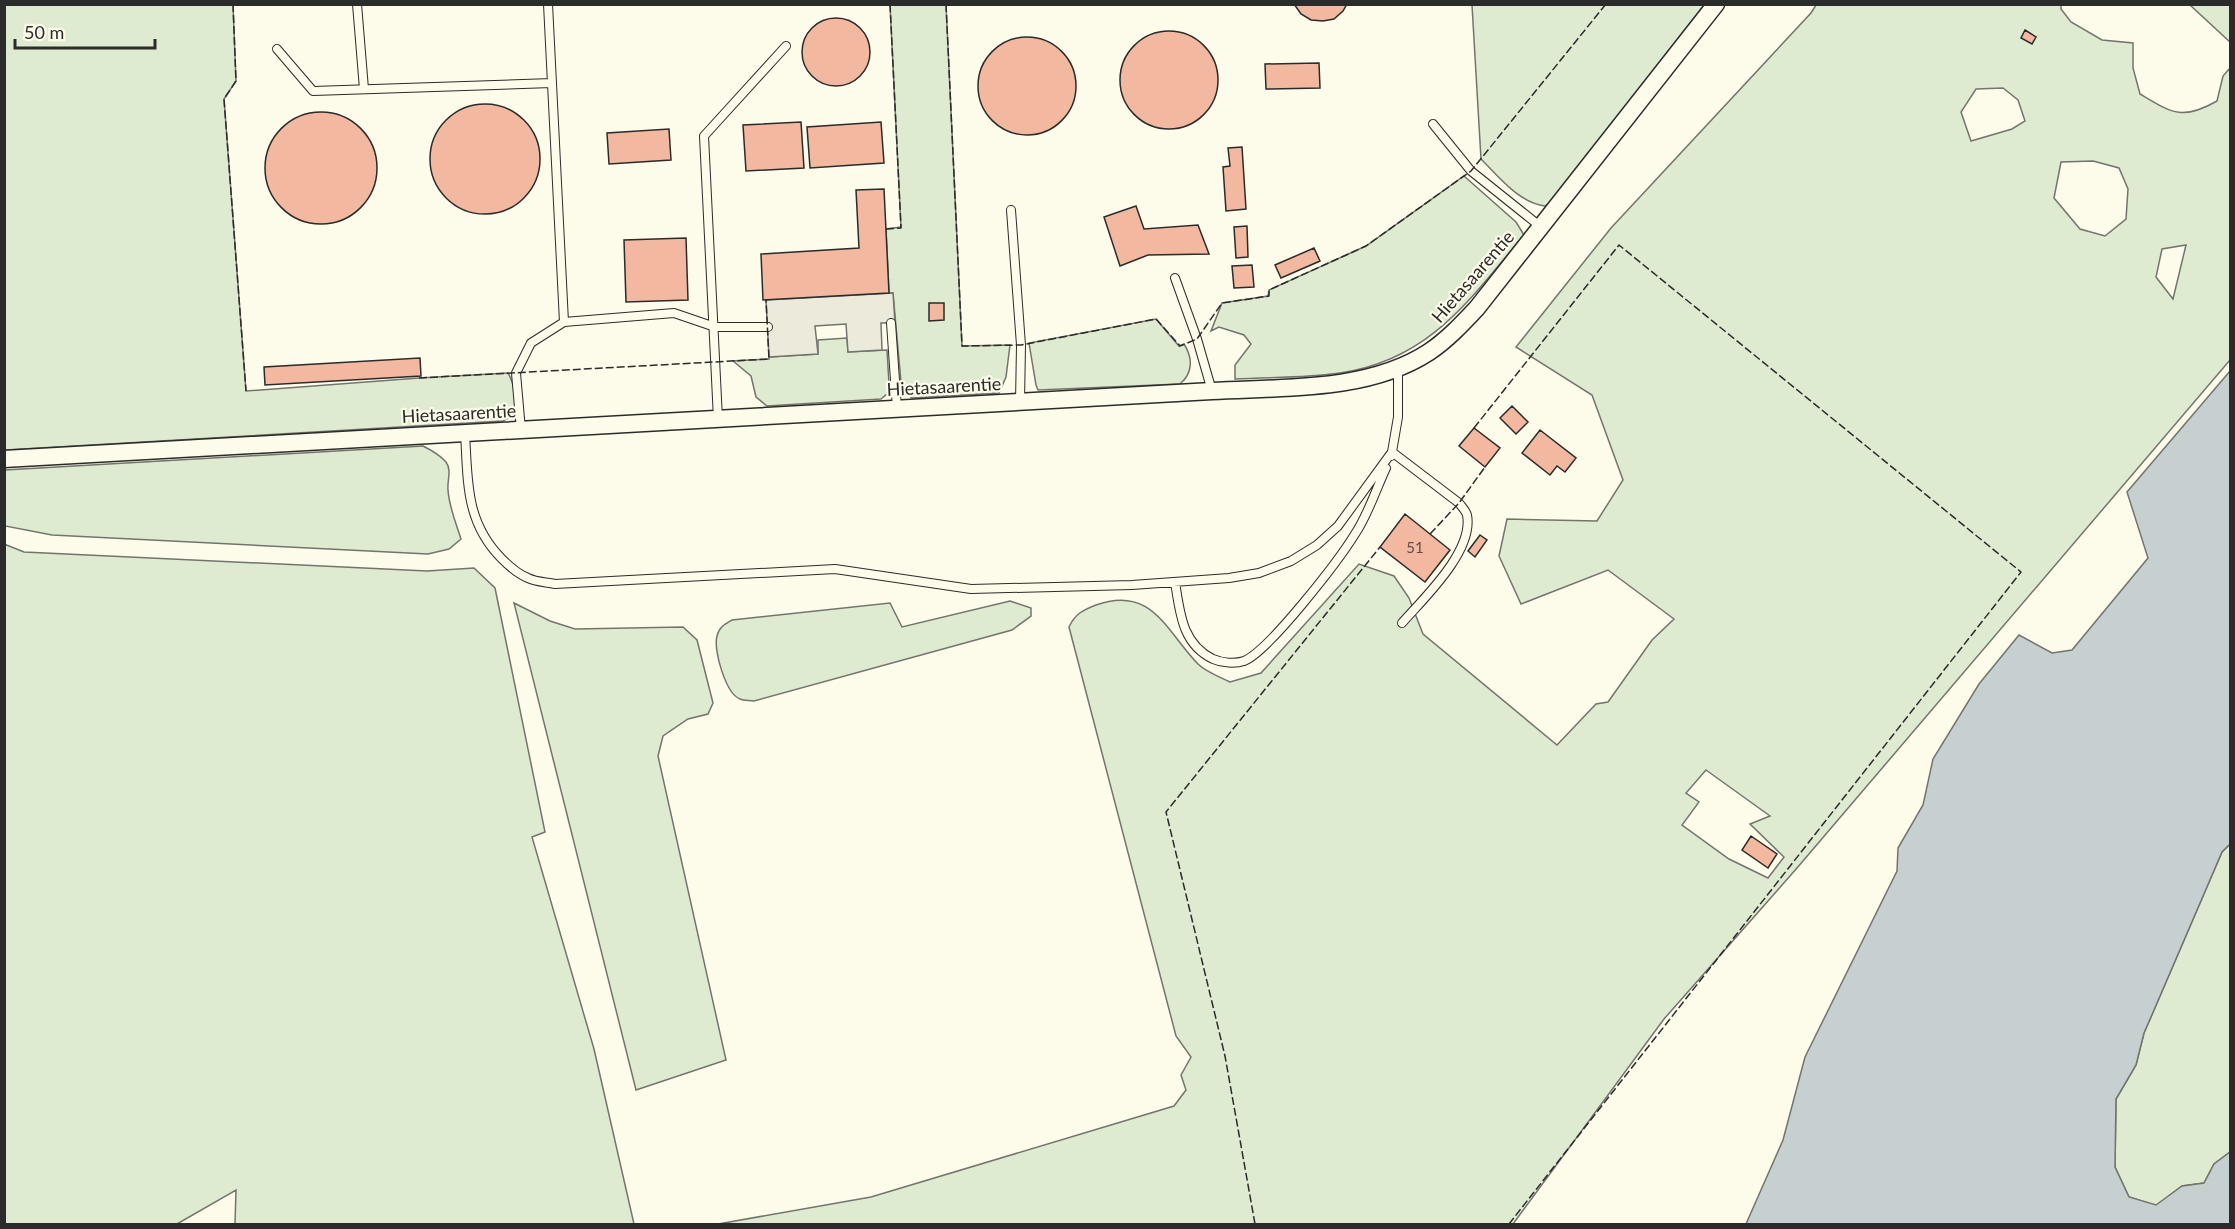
<svg xmlns="http://www.w3.org/2000/svg" width="2235" height="1229" viewBox="0 0 2235 1229" font-family="Lato,sans-serif">
<rect width="100%" height="100%" fill="#fdfbea"/>
<path fill="#deebd1" stroke="#74746e" stroke-width="1.5" fill-rule="evenodd" d="M 5,5 L 233,5 L 236,81 L 224,99 L 246,391 L 419,378 L 508,373 C 514,383 519,406 511,416 C 509,418 506,419 503,421 L 5,450 Z
M 890,5 L 946,5 L 962,346 L 1010,345 L 1006,377 L 999,393 L 912,398 L 905,392 L 901,382 L 893,293 L 889,293 L 886,229 L 901,227 Z
M 1472,5 L 1704,5 L 1552,201 L 1545,206 C 1518,202 1499,177 1481,159 Z
M 1816,5 L 2061,5 L 2061,9 L 2071,22 L 2102,40 L 2133,43 L 2133,68 L 2140,94 C 2172,113 2182,121 2217,101 L 2223,76 L 2230,68 L 2230,360 L 1797,868 L 1664,1019 L 1513,1224 L 718,1224 L 871,1197 L 1174,1106 L 1186,1090 L 1181,1075 L 1191,1057 L 1176,1036 L 1069,627 C 1075,614 1083,610 1096,605 C 1152,585 1166,631 1198,664 C 1206,672 1220,677 1230,682 L 1261,673 L 1359,564 L 1394,576 L 1409,598 L 1423,634 L 1557,745 L 1596,704 L 1608,702 L 1652,640 L 1674,619 L 1608,570 L 1521,604 L 1499,556 L 1507,519 L 1597,521 L 1623,480 L 1592,395 L 1516,347 L 1611,228 L 1811,13 ZM 2003,88 L 2018,100 L 2025,121 L 2012,129 L 1971,141 L 1961,112 L 1976,89 ZM 2093,161 L 2119,168 L 2128,189 L 2126,219 L 2105,236 L 2080,229 L 2054,198 L 2061,162 ZM 2186,245 L 2173,299 L 2156,277 L 2162,249 ZM 1706,770 L 1770,816 L 1750,824 L 1784,857 L 1768,878 L 1729,859 L 1682,825 L 1699,802 L 1686,793 Z
M 2190,5 L 2230,5 L 2230,42 Z
M 1464,176 L 1516,222 L 1524,235 C 1470,299 1430,360 1340,373 C 1306,378 1270,377 1235,379 L 1235,365 L 1251,344 L 1244,335 L 1219,327 L 1211,331 L 1222,303 L 1268,296 L 1269,290 L 1366,246 Z
M 1156,319 L 1179,346 L 1184,344 C 1193,358 1193,373 1180,384 L 1038,390 L 1036,385 L 1029,343 Z
M 847,338 L 848,352 L 887,350 L 889,384 L 887,394 L 881,399 L 767,406 L 756,397 L 751,376 L 733,361 L 769,359 L 769,357 L 818,354 L 818,340 Z
M 423,446 C 431,450 440,455 446,462 C 452,470 447,481 448,490 C 449,507 456,523 461,539 L 449,549 L 428,554 L 52,535 L 5,526 L 5,470 Z
M 4,544 L 24,552 L 427,571 L 474,568 L 495,588 L 545,832 L 532,837 L 594,1049 L 634,1224 L 235,1224 L 236,1190 L 177,1224 L 5,1224 Z
M 1010,601 L 1031,608 L 1031,616 L 1012,630 L 754,701 C 750,700 744,701 740,699 C 726,694 713,650 717,636 C 719,627 725,624 732,620 L 890,603 L 902,627 Z
M 514,603 L 550,621 L 575,629 L 683,627 L 697,640 L 713,703 L 708,714 L 688,719 L 663,736 L 658,756 L 726,1060 L 636,1090 Z
M 2230,844 L 2230,1152 L 2214,1164 L 2204,1183 L 2182,1186 L 2156,1206 L 2129,1197 L 2115,1167 L 2116,1099 L 2136,1065 L 2144,1033 L 2154,1010 L 2222,852 Z"/>
<path fill="#eceadb" stroke="#74746e" stroke-width="1.5" d="M 893,293 L 895,323 L 881,323 L 882,350 L 848,352 L 846,324 L 815,326 L 818,354 L 769,357 L 766,300 Z"/>
<path fill="#c7d0d0" stroke="#74746e" stroke-width="1.5" d="M 2230,371 L 2230,844 L 2222,852 L 2154,1010 L 2144,1033 L 2136,1065 L 2116,1099 L 2115,1167 L 2129,1197 L 2156,1205 L 2182,1186 L 2204,1183 L 2214,1164 L 2230,1152 L 2230,1224 L 1746,1224 L 1783,1140 L 1805,1057 L 1897,871 L 1898,848 L 1923,805 L 1933,759 L 1979,684 L 2019,635 L 2052,653 L 2072,650 L 2148,558 L 2127,492 Z"/>
<path fill="#f2b8a0" stroke="#2b2b2b" stroke-width="1.5" d="M 1294,4 L 1347,4 L 1343,11 L 1334,19 L 1323,21 L 1311,20 L 1301,14 Z
M802 52a34 34 0 1 1 68 0a34 34 0 1 1-68 0Z
M 2025,30 L 2036,37 L 2032,44 L 2021,38 Z
M1120 80a49 49 0 1 1 98 0a49 49 0 1 1-98 0Z
M978 86a49 49 0 1 1 98 0a49 49 0 1 1-98 0Z
M 1319,63 L 1320,88 L 1266,89 L 1265,64 Z
M430 159a55 55 0 1 1 110 0a55 55 0 1 1-110 0Z
M265 168a56 56 0 1 1 112 0a56 56 0 1 1-112 0Z
M 801,122 L 804,168 L 746,171 L 743,125 Z
M 881,122 L 884,163 L 810,168 L 807,127 Z
M 669,129 L 671,160 L 609,164 L 607,133 Z
M 1242,147 L 1246,209 L 1226,211 L 1223,167 L 1230,166 L 1228,148 Z
M 884,189 L 889,293 L 763,300 L 761,254 L 859,248 L 856,190 Z
M 1136,206 L 1144,229 L 1198,225 L 1209,254 L 1148,255 L 1120,266 L 1104,217 Z
M 1247,226 L 1248,257 L 1236,258 L 1234,227 Z
M 686,238 L 688,300 L 626,302 L 624,240 Z
M 1314,248 L 1320,261 L 1281,278 L 1275,265 Z
M 1252,265 L 1254,287 L 1234,288 L 1232,266 Z
M 929,303 L 944,303 L 944,320 L 929,321 Z
M 420,358 L 421,376 L 265,385 L 264,367 Z
M 1512,406 L 1528,422 L 1516,434 L 1500,418 Z
M 1474,428 L 1500,448 L 1485,467 L 1459,446 Z
M 1540,430 L 1576,458 L 1565,472 L 1557,466 L 1550,475 L 1522,453 Z
M 1405,514 L 1450,550 L 1425,582 L 1380,547 Z
M 1480,535 L 1487,540 L 1475,557 L 1468,551 Z
M 1751,836 L 1777,854 L 1768,868 L 1742,850 Z"/>
<g fill="none" stroke-linecap="round" stroke-linejoin="round">
<defs>
<path id="lane" d="M 357,4 L 364,89
M 277,49 L 313,91 L 552,83
M 1433,124 L 1471,171 L 1541,227
M 1011,210 L 1021,345 L 1020,402
M 1175,278 L 1197,339 L 1212,391
M 564,322 L 674,313 L 715,327 L 768,327
M 891,323 L 897,409
M 718,419 L 704,136 L 786,46
M 521,430 L 516,373 L 531,343 L 564,322 L 548,4
M 465,433 C 468,481 465,522 502,559 C 509,566 518,574 528,578 C 536,582 546,582 555,584 L 835,569 L 971,589 L 1132,585 L 1229,578 L 1259,573 L 1291,561 L 1317,545 L 1338,526 L 1392,452 L 1398,417 L 1398,368
M 1391,456 L 1392,452 L 1459,503 C 1462,507 1466,511 1467,515 C 1474,551 1424,598 1402,623
M 1175,582 C 1180,613 1182,644 1213,659 C 1222,663 1235,664 1244,661 C 1269,651 1339,560 1355,534 C 1368,515 1376,489 1386,468"/>
<path id="street" d="M 4,459 L 1212,391 C 1282,387 1368,392 1429,352 C 1447,340 1462,324 1477,308 L 1716,4"/>
</defs>
<use href="#lane" stroke="#2b2b2b" stroke-width="10"/>
<use href="#street" stroke="#2b2b2b" stroke-width="19"/>
<use href="#lane" stroke="#fdfbea" stroke-width="8"/>
<use href="#street" stroke="#fdfbea" stroke-width="16"/>
<path stroke="#2b2b2b" stroke-width="1.5" stroke-dasharray="8 3" stroke-linecap="butt" d="M 233,4 L 236,81 L 224,99 L 246,391
M 946,4 L 962,346 L 1021,345 L 1156,319 L 1180,346 L 1197,339 L 1222,303 L 1269,296 L 1269,290 L 1366,246 L 1471,171 L 1606,4
M 886,229 L 901,228 L 890,4
M 419,378 L 769,359 L 766,300
M 1474,428 L 1619,245 L 2021,572 L 1509,1224
M 1430,534 L 1459,503 L 1485,467
M 1255,1224 L 1225,1056 L 1166,812 L 1380,547"/>
</g>
<g text-anchor="middle" stroke-width="4.5" stroke-linejoin="round" paint-order="stroke">
<g font-size="15" fill="#5d4e48">
<text x="1415" y="553">51</text>
</g>
<g font-size="18" fill="#2b2b2b" stroke="#fdfbea">
<text transform="translate(1473 277) rotate(-49)" y="6">Hietasaarentie</text>
<text transform="translate(944 387) rotate(-3)" y="6">Hietasaarentie</text>
<text transform="translate(459 414) rotate(-3)" y="6">Hietasaarentie</text>
</g>
</g>
<rect width="2235" height="1229" fill="none" stroke="#2b2b2b" stroke-width="12"/>
<path d="M15 39v9h140v-9" fill="none" stroke="#2b2b2b" stroke-width="3"/>
<text x="24" y="39" font-size="18" fill="#2b2b2b" stroke="#fdfbea" stroke-width="4.5" paint-order="stroke">50 m</text>
</svg>
